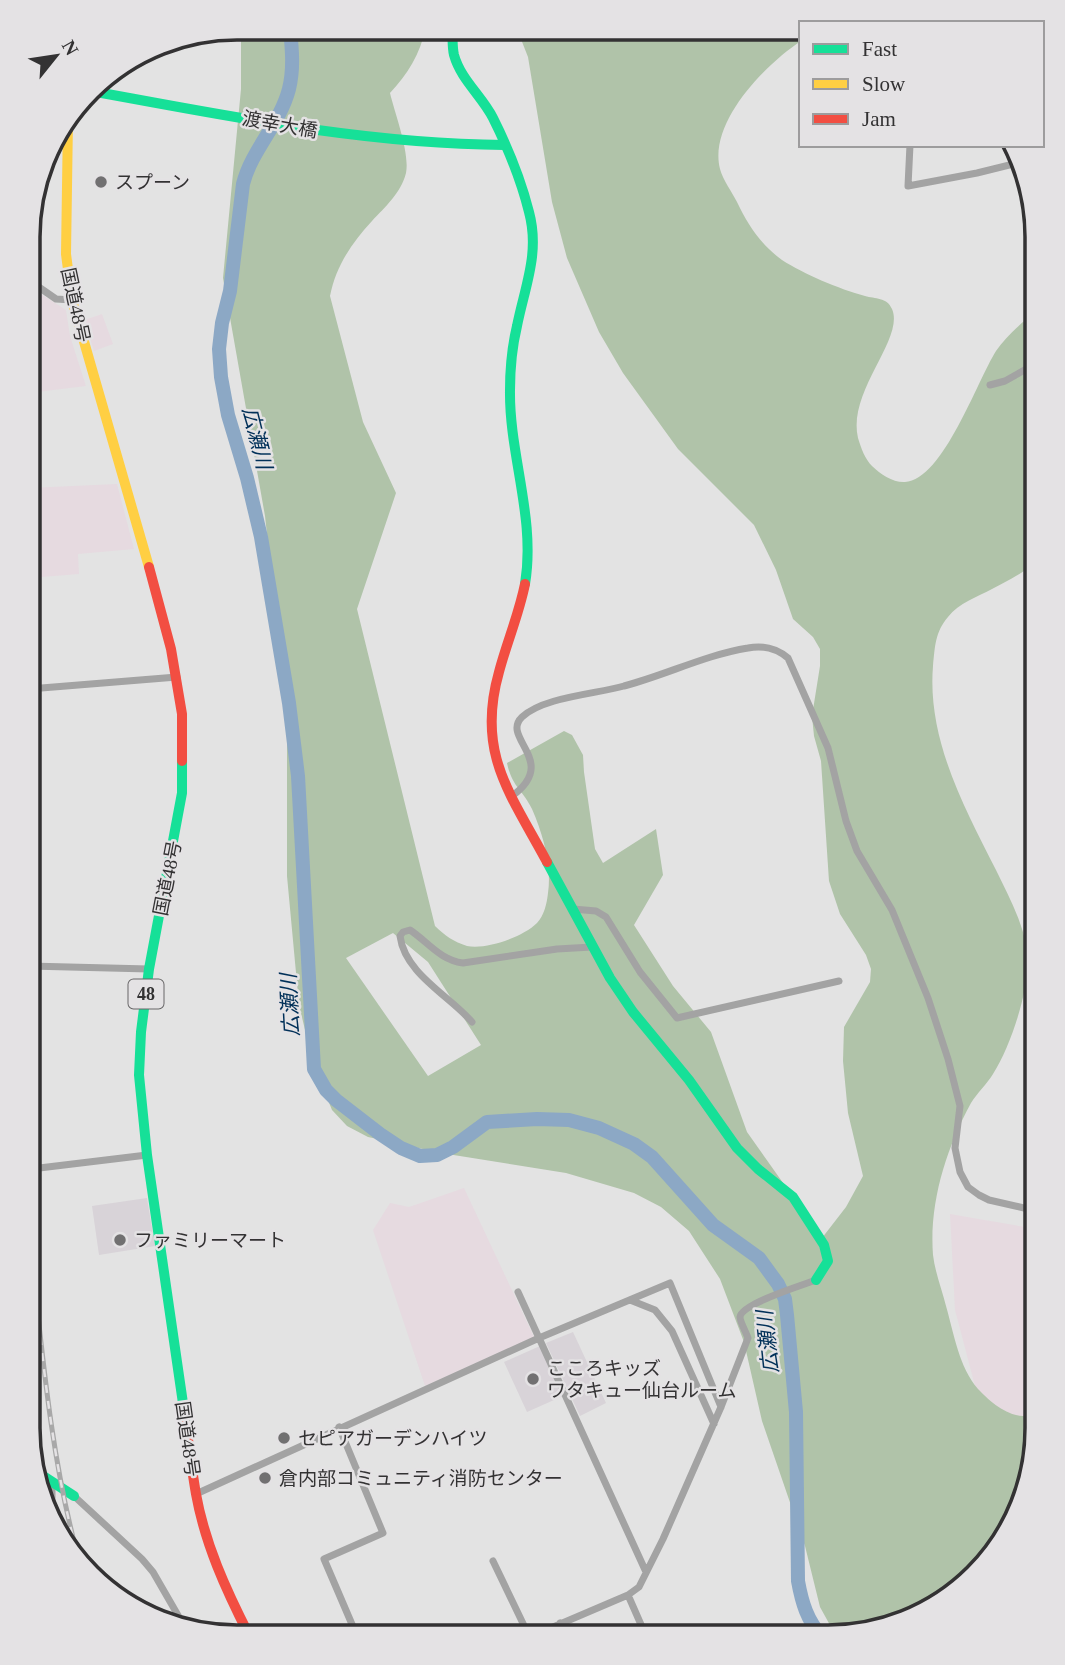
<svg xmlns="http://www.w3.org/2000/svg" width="1065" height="1665" viewBox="0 0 1065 1665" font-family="'Times New Roman','Noto Sans JP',serif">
<rect width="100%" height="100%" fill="#e3e3e3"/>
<path fill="#d8d3d8" d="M 147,1198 L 155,1246 L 99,1255 L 92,1206 Z
M 573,1332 L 606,1403 L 580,1416 L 546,1343 Z
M 540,1346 L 563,1396 L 527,1412 L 504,1362 Z"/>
<path fill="#e6dae0" d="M 30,287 L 66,310 L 70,336 L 86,386 L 29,393 Z
M 102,314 L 113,344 L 94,351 L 84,320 Z
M 117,484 L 134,549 L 78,554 L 79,574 L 29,578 L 29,488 Z
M 464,1188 L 534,1337 L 425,1386 L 373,1230 L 390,1203 L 409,1207 Z
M 950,1214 L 1037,1229 L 1037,1442 L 994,1458 L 955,1310 Z"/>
<path fill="#b0c3a9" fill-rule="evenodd" d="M 241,28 L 425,29 C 421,53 407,75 390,93 C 395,114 410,153 406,173 C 401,193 385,207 372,221 C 351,244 336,266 330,296 L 363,422 L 396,493 L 357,609 L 435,926 C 444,935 454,942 467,946 C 486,950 523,937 537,923 C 544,916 547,903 548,893 C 552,866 543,834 532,809 C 523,790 512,787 507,763 L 564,731 L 572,735 L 583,755 L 584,772 L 595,849 L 603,863 L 656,829 L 663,875 L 634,925 L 673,986 L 711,1032 L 747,1132 L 822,1238 L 846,1207 L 863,1176 L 848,1113 L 843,1061 L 844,1027 L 870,982 L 871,969 L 866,955 L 840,914 L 829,881 L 821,761 L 814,736 L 812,716 L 820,666 L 820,649 L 813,637 L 793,619 L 776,570 L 754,525 L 678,449 L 623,373 L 599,332 L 567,258 L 552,202 L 528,57 L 517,29 L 801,30 L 801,41 C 766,64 708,122 720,169 C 723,180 732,192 737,202 C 748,225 761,245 782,260 C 804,274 839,289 865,296 C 875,299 887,297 892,309 C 905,339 847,391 858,438 C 861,448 865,459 872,466 C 880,474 894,483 905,482 C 943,480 977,381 996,351 C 1007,335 1023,322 1037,310 L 1037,561 C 1023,573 1008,581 992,589 C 977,597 959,603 948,617 C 935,632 935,647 933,666 C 927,739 964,807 996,870 C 1010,899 1028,931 1028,964 C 1027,995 1010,1048 993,1074 C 987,1084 977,1093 971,1103 C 946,1149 929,1203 933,1255 C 935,1272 942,1290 946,1306 C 954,1334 959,1367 978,1389 C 991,1403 1018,1426 1037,1411 L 1037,1442 L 1002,1544 L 965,1585 L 908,1621 L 836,1636 L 820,1607 L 805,1546 L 762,1421 L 744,1342 L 720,1279 L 689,1231 L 661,1207 L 634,1193 L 566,1173 L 441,1153 L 368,1137 L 347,1126 L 332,1110 L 313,1063 L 299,1005 L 287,876 L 287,716 L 265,516 L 223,278 L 241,89 ZM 393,933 L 428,962 L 481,1045 L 428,1076 L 346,958 Z"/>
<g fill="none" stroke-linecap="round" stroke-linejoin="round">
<path stroke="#8ca8c5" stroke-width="14" d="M 290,28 C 292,49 294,69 289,89 C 280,124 252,149 243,184 L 230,291 L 222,323 L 219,349 L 221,377 L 228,415 L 247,478 L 261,537 L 289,703 L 298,776 L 314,1069 L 326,1090 L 336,1100 L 380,1134 L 401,1148 L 420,1156 L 437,1155 L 453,1147 L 487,1122 L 537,1119 L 569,1120 L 599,1128 L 634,1144 L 652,1157 L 713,1225 L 759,1258 L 778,1284 L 785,1299 L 787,1315 L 796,1412 L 798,1581 C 802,1603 807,1620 822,1637"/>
<path stroke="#a3a3a3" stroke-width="7" d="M 910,145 L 908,186 L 977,173 L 1022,162
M 30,281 L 56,299 L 72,300
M 990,385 L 1005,381 L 1037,363
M 29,689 L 177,677
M 512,796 C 560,761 500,738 522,717 C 543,697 596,694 624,686 C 666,675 705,655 748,648 C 763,645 776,648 788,658 L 828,748 L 846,821 L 857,851 L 892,910 L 928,998 L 948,1059 L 960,1106 L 955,1148 L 960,1172 L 968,1187 L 979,1195 L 989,1200 L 1037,1211
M 573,909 L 596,911 L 606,917 L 640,972 L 677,1018 L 839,981
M 29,966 L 149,969
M 472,1022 C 450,996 405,974 400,936 L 403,932 L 410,930 C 428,942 440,960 463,963 L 557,949 L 592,947
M 31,1169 L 147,1155
M 518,1292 L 646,1572
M 630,1300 L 655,1310 L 672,1331 L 714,1424
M 339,1427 L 383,1533 L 324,1559 L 357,1636
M 196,1494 L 539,1338 L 670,1283 L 721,1407
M 74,1496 L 142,1559 L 153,1572 L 183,1624
M 52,1518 L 52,1481
M 493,1561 L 529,1636
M 628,1595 L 646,1636
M 560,1623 L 566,1636
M 532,1636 L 628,1595 L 639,1587 L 663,1539 L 721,1407 L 748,1338 C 746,1332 740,1322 740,1317 C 741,1304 803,1285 816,1280"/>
<path stroke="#16e098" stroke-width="10" d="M 452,29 C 453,38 452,47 454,55 C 461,80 482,96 493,118 C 508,148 521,180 529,212 C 540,253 525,286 517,326 C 512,347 510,369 510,390 C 509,455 536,518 525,584
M 91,91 C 228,116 364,144 504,145
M 182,761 L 182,793 L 149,969 L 141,1032 L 139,1075 L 147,1155 L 186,1424
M 547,862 L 610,978 L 633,1012 L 689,1080 L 737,1148 L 758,1169 L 793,1197 L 824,1245 L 828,1261 L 816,1280
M 37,1472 L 74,1496"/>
<path stroke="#ffcf43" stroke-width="10" d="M 68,120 L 66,254 L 72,300 L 149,567"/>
<path stroke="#f24e42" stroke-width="10" d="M 149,567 L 171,649 L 182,714 L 182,761
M 525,584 C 519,614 507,642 499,672 C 476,753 510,793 547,862
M 186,1424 C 189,1447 192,1471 196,1494 C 205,1544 226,1590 249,1635"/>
<defs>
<path id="rail" d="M 28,1226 C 41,1333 48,1444 76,1549"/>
</defs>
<use href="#rail" stroke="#a8a8a8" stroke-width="5"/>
<use href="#rail" stroke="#e4e2e4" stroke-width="2.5" stroke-dasharray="8" stroke-linecap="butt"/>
</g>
<g fill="#717071" stroke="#e4e2e4" stroke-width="2.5">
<circle cx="101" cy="182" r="7"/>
<circle cx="120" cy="1240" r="7"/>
<circle cx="533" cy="1379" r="7"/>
<circle cx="284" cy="1438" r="7"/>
<circle cx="265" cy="1478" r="7"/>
</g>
<g text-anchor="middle" stroke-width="5" stroke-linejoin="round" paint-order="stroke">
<rect fill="#e4e2e4" stroke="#686768" stroke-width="2" x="128.5" y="979.5" width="35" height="29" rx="5"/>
<g font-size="18" font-weight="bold" fill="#333233">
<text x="146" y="1000">48</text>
</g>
<g font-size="19" fill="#333233" stroke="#e4e2e4">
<text transform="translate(280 124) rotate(10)" y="7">渡幸大橋</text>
<text transform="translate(76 305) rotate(78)" y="7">国道48号</text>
<text transform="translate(167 878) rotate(-79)" y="7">国道48号</text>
<text transform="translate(188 1439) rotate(82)" y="7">国道48号</text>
</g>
<g font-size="19" fill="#333233" stroke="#e4e2e4" text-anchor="start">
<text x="115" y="189">スプーン</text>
<text x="134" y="1247">ファミリーマート</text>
<text x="547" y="1375">こころキッズ<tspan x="547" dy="22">ワタキュー仙台ルーム</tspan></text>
<text x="298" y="1445">セピアガーデンハイツ</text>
<text x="279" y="1485">倉内部コミュニティ消防センター</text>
</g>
<g font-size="21" font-style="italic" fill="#013058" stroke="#e4e2e4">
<text transform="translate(257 438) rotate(76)" y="7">広瀬川</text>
<text transform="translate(290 1005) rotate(-93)" y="7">広瀬川</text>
<text transform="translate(768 1342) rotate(-96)" y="7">広瀬川</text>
</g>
</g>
<path d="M0 0H1065V1665H0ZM237 40H828A197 197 0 0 1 1025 237V1428A197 197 0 0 1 828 1625H237A197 197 0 0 1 40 1428V237A197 197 0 0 1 237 40Z" fill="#e4e2e4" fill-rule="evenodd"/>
<path fill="none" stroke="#333233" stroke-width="3.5" d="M237 40H828A197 197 0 0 1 1025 237V1428A197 197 0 0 1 828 1625H237A197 197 0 0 1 40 1428V237A197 197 0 0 1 237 40Z"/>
<rect x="799" y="21" width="245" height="126" fill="#e4e2e4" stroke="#9d9c9d" stroke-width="2"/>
<rect x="813" y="44" width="35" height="10" fill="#16e098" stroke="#9d9c9d" stroke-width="2"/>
<text x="862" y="56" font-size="21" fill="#333233">Fast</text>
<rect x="813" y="79" width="35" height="10" fill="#ffcf43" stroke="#9d9c9d" stroke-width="2"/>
<text x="862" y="91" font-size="21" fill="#333233">Slow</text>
<rect x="813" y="114" width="35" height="10" fill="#f24e42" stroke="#9d9c9d" stroke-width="2"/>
<text x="862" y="126" font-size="21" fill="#333233">Jam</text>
<g transform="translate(56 56) rotate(60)" stroke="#e4e2e4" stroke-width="5" paint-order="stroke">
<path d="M0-5L12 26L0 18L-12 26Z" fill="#333233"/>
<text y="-10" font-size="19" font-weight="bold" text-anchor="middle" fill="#333233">N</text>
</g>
</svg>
